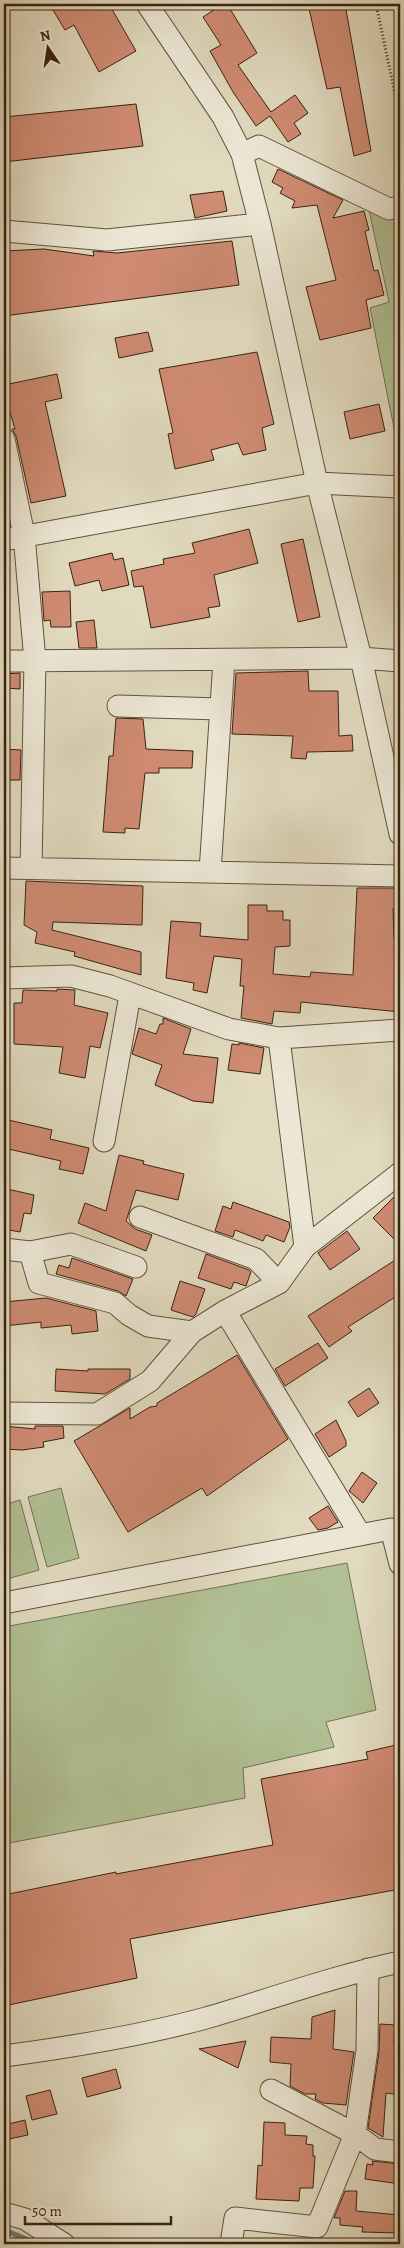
<svg xmlns="http://www.w3.org/2000/svg" width="404" height="2248" viewBox="0 0 404 2248" font-family="Alegreya,serif">
<rect width="100%" height="100%" fill="#e1dabf"/>
<filter id="stains"><feTurbulence type="fractalNoise" baseFrequency=".004" numOctaves="4"/><feColorMatrix values="0 0 0 0 .2 0 0 0 0 .09 0 0 0 0 .02 0 0 0 .5 -.17"/></filter>
<radialGradient id="worn" r=".72"><stop offset=".6" stop-color="#630" stop-opacity="0"/><stop offset="1" stop-color="#630" stop-opacity=".3"/></radialGradient>
<path fill="#b0c094" stroke="#747252" d="M 369,210 L 400,211 L 400,458 L 370,308 L 389,302 Z
M 61,1488 L 79,1558 L 47,1567 L 28,1497 Z
M 20,1500 L 39,1570 L 7,1579 L 4,1567 L 4,1505 Z
M 347,1563 L 376,1710 L 326,1722 L 334,1747 L 243,1768 L 245,1798 L 4,1844 L 4,1627 Z"/>
<g fill="none" stroke-linecap="round" stroke-linejoin="round">
<path stroke="#737c78" stroke-width="5.5" d="M 4,2230 L 38,2244"/>
</g>
<path fill="#cf8b73" stroke="#392310" d="M 64,4 L 109,4 L 136,51 L 99,72 L 74,25 L 65,30 L 53,10 Z
M 223,4 L 227,4 L 257,53 L 238,65 L 271,112 L 295,95 L 308,113 L 294,123 L 301,134 L 288,142 L 270,116 L 256,126 L 233,92 L 210,51 L 221,45 L 203,17 Z
M 308,4 L 345,4 L 371,151 L 354,156 L 340,87 L 327,89 Z
M 136,104 L 143,146 L 4,162 L 4,117 Z
M 278,169 L 343,200 L 333,218 L 364,211 L 369,230 L 365,231 L 374,271 L 378,270 L 384,295 L 366,300 L 371,328 L 320,340 L 306,287 L 336,280 L 317,205 L 292,208 L 295,201 L 280,193 L 283,188 L 272,182 Z
M 223,191 L 227,211 L 195,218 L 190,195 Z
M 232,241 L 239,285 L 4,316 L 4,251 L 44,249 L 94,256 L 93,251 L 117,253 Z
M 148,332 L 153,351 L 119,358 L 115,338 Z
M 257,352 L 274,424 L 262,428 L 266,450 L 243,455 L 238,443 L 211,450 L 214,460 L 175,469 L 168,434 L 173,433 L 159,369 Z
M 57,374 L 62,398 L 45,402 L 66,496 L 31,503 L 16,436 L 12,429 L 15,429 L 4,392 L 4,385 Z
M 379,404 L 385,431 L 350,439 L 344,412 Z
M 249,529 L 258,563 L 214,575 L 220,606 L 208,608 L 210,617 L 151,628 L 143,586 L 134,587 L 131,571 L 164,564 L 163,559 L 195,553 L 192,543 Z
M 303,539 L 320,617 L 298,622 L 281,544 Z
M 112,553 L 114,560 L 123,558 L 129,585 L 102,591 L 99,580 L 75,586 L 69,563 Z
M 70,591 L 71,627 L 51,627 L 50,620 L 44,621 L 42,592 Z
M 94,620 L 97,648 L 79,648 L 76,622 Z
M 308,671 L 309,691 L 338,691 L 339,736 L 352,735 L 353,751 L 307,752 L 306,759 L 291,758 L 293,736 L 232,734 L 236,673 Z
M 4,674 L 20,673 L 20,689 L 4,688 Z
M 116,718 L 143,719 L 146,749 L 193,751 L 192,768 L 159,768 L 159,773 L 145,773 L 139,829 L 125,828 L 125,833 L 103,832 L 109,756 L 113,756 Z
M 4,749 L 21,750 L 20,780 L 4,780 Z
M 26,881 L 143,886 L 142,925 L 53,922 L 52,930 L 141,952 L 141,975 L 74,956 L 75,952 L 35,943 L 37,932 L 24,925 Z
M 357,888 L 396,888 L 400,903 L 400,909 L 393,909 L 394,938 L 399,938 L 397,981 L 400,981 L 400,1012 L 301,1002 L 300,1013 L 274,1011 L 272,1024 L 241,1018 L 244,986 L 240,986 L 242,959 L 214,956 L 207,993 L 193,990 L 194,983 L 166,978 L 171,921 L 201,923 L 200,936 L 248,940 L 248,905 L 267,905 L 267,911 L 283,911 L 283,920 L 290,920 L 290,946 L 275,947 L 273,974 L 310,977 L 311,972 L 353,975 Z
M 57,989 L 75,990 L 74,1005 L 108,1013 L 100,1048 L 90,1046 L 85,1078 L 59,1073 L 63,1047 L 14,1044 L 14,1003 L 22,1003 L 23,990 L 57,991 Z
M 163,1018 L 191,1029 L 183,1054 L 218,1058 L 213,1103 L 193,1101 L 155,1085 L 162,1065 L 132,1054 L 139,1028 L 156,1034 L 160,1024 L 163,1024 Z
M 239,1043 L 264,1048 L 260,1074 L 228,1070 L 232,1044 L 239,1045 Z
M 4,1119 L 52,1130 L 50,1139 L 89,1148 L 83,1174 L 59,1169 L 61,1161 L 4,1148 Z
M 119,1155 L 144,1161 L 143,1164 L 184,1174 L 178,1200 L 136,1190 L 126,1221 L 135,1229 L 152,1235 L 146,1251 L 78,1223 L 85,1203 L 106,1211 Z
M 7,1189 L 34,1195 L 31,1214 L 24,1213 L 20,1232 L 4,1229 L 4,1204 Z
M 400,1191 L 400,1245 L 373,1218 Z
M 233,1202 L 289,1222 L 290,1227 L 284,1242 L 266,1235 L 263,1241 L 235,1230 L 233,1237 L 215,1231 L 223,1206 L 231,1209 Z
M 347,1231 L 360,1249 L 330,1270 L 318,1253 Z
M 206,1254 L 249,1270 L 251,1272 L 246,1286 L 234,1282 L 231,1289 L 198,1278 Z
M 400,1257 L 400,1294 L 348,1327 L 352,1331 L 329,1347 L 308,1316 Z
M 72,1258 L 133,1279 L 126,1296 L 118,1291 L 56,1274 L 59,1265 L 69,1268 Z
M 180,1281 L 205,1289 L 196,1314 L 193,1317 L 171,1310 Z
M 46,1298 L 96,1311 L 98,1331 L 72,1334 L 71,1325 L 41,1328 L 41,1322 L 4,1326 L 4,1302 Z
M 318,1343 L 328,1358 L 285,1386 L 275,1369 Z
M 237,1355 L 288,1439 L 207,1496 L 202,1488 L 128,1532 L 74,1441 L 130,1408 L 130,1419 L 150,1407 L 157,1406 L 157,1403 Z
M 56,1369 L 88,1371 L 88,1369 L 130,1369 L 130,1379 L 105,1394 L 55,1391 Z
M 369,1388 L 379,1403 L 358,1417 L 348,1402 Z
M 336,1420 L 346,1441 L 346,1446 L 329,1457 L 315,1434 Z
M 4,1426 L 35,1429 L 35,1426 L 63,1426 L 64,1438 L 43,1442 L 44,1447 L 22,1450 L 4,1449 Z
M 362,1472 L 377,1483 L 363,1503 L 349,1491 Z
M 328,1506 L 338,1522 L 328,1528 L 318,1530 L 309,1518 Z
M 400,1744 L 400,1889 L 130,1939 L 137,1978 L 4,2006 L 4,1895 L 116,1872 L 116,1874 L 273,1845 L 261,1779 L 368,1759 L 366,1752 Z
M 335,2010 L 333,2049 L 354,2052 L 346,2105 L 323,2103 L 315,2099 L 316,2094 L 305,2094 L 290,2086 L 291,2064 L 270,2062 L 271,2037 L 311,2039 L 312,2017 Z
M 380,2024 L 395,2025 L 394,2044 L 400,2045 L 400,2095 L 386,2093 L 383,2137 L 368,2128 L 379,2052 Z
M 246,2041 L 238,2068 L 199,2049 Z
M 116,2069 L 121,2088 L 87,2097 L 82,2078 Z
M 50,2090 L 57,2114 L 32,2120 L 26,2096 Z
M 25,2120 L 28,2135 L 4,2140 L 4,2125 Z
M 264,2122 L 285,2123 L 285,2135 L 307,2136 L 306,2144 L 313,2145 L 313,2156 L 315,2156 L 313,2188 L 300,2188 L 299,2201 L 256,2199 L 258,2165 L 262,2166 Z
M 372,2161 L 400,2164 L 400,2184 L 365,2179 L 367,2164 L 373,2165 Z
M 345,2191 L 357,2191 L 356,2211 L 400,2215 L 400,2233 L 362,2232 L 363,2227 L 340,2225 L 340,2218 L 334,2218 Z"/>
<g fill="none" stroke-linecap="round" stroke-linejoin="round">
<defs>
<path id="minor" d="M 147,4 L 223,117 L 242,154 L 260,224 L 317,483 L 361,658 L 400,834
M 242,154 L 259,146 L 389,209 L 400,207
M 4,231 L 107,240 L 260,224
M 4,439 L 24,535 L 35,661 L 31,868
M 4,540 L 317,483 L 400,487
M 4,661 L 361,658 L 400,661
M 118,706 L 220,709
M 4,868 L 400,876
M 210,872 L 224,660
M 4,978 L 71,976 L 110,986 L 229,1029 L 279,1038 L 400,1030
M 279,1038 L 305,1247
M 104,1141 L 130,995
M 140,1217 L 256,1259 L 279,1283
M 4,1249 L 30,1252 L 71,1244 L 136,1267
M 30,1252 L 39,1283 L 115,1303 L 129,1315 L 148,1326 L 192,1332
M 225,1311 L 360,1534
M 4,1413 L 97,1414 L 150,1381 L 192,1332 L 225,1311 L 279,1283 L 305,1247 L 400,1173
M 4,1603 L 391,1529 L 400,1564
M 4,2056 C 72,2047 140,2036 206,2018 C 271,1999 334,1976 400,1962
M 271,2090 L 355,2134 L 375,2149 L 400,2152
M 4,2213 L 25,2219 L 64,2244
M 231,2244 L 235,2218 L 317,2227 L 355,2134 L 367,2050 L 368,1969"/>
</defs>
<use href="#minor" stroke="#63513c" stroke-width="23"/>
<path stroke="#392310" stroke-width="3" stroke-dasharray="1 2.5" stroke-linecap="butt" d="M 376,4 L 400,118"/>
<use href="#minor" stroke="#ece7d5" stroke-width="21"/>
</g>
<rect width="404" height="2248" fill="none" stroke="#e1dabf" stroke-width="20"/>
<rect x="5" y="5" width="394" height="2238" fill="none" stroke="#392310" stroke-width="2.5"/>
<rect x="10" y="10" width="384" height="2228" fill="none" stroke="#392310"/>
<g transform="translate(48 48) rotate(347)" stroke="#ece7d5" stroke-width="4" paint-order="stroke">
<path d="M0-4L9 19L0 12L-9 19Z" fill="#392310"/>
<text y="-8" font-size="14" font-weight="bold" text-anchor="middle" fill="#392310">N</text>
</g>
<path d="M25 2216v8h146v-8" fill="none" stroke="#392310" stroke-width="2.5"/>
<text x="32" y="2216" font-size="15" fill="#392310" stroke="#ece7d5" stroke-width="4" paint-order="stroke">50 m</text>
<rect width="100%" height="100%" filter="url(#stains)"/>
<rect width="100%" height="100%" fill="url(#worn)"/>
</svg>
